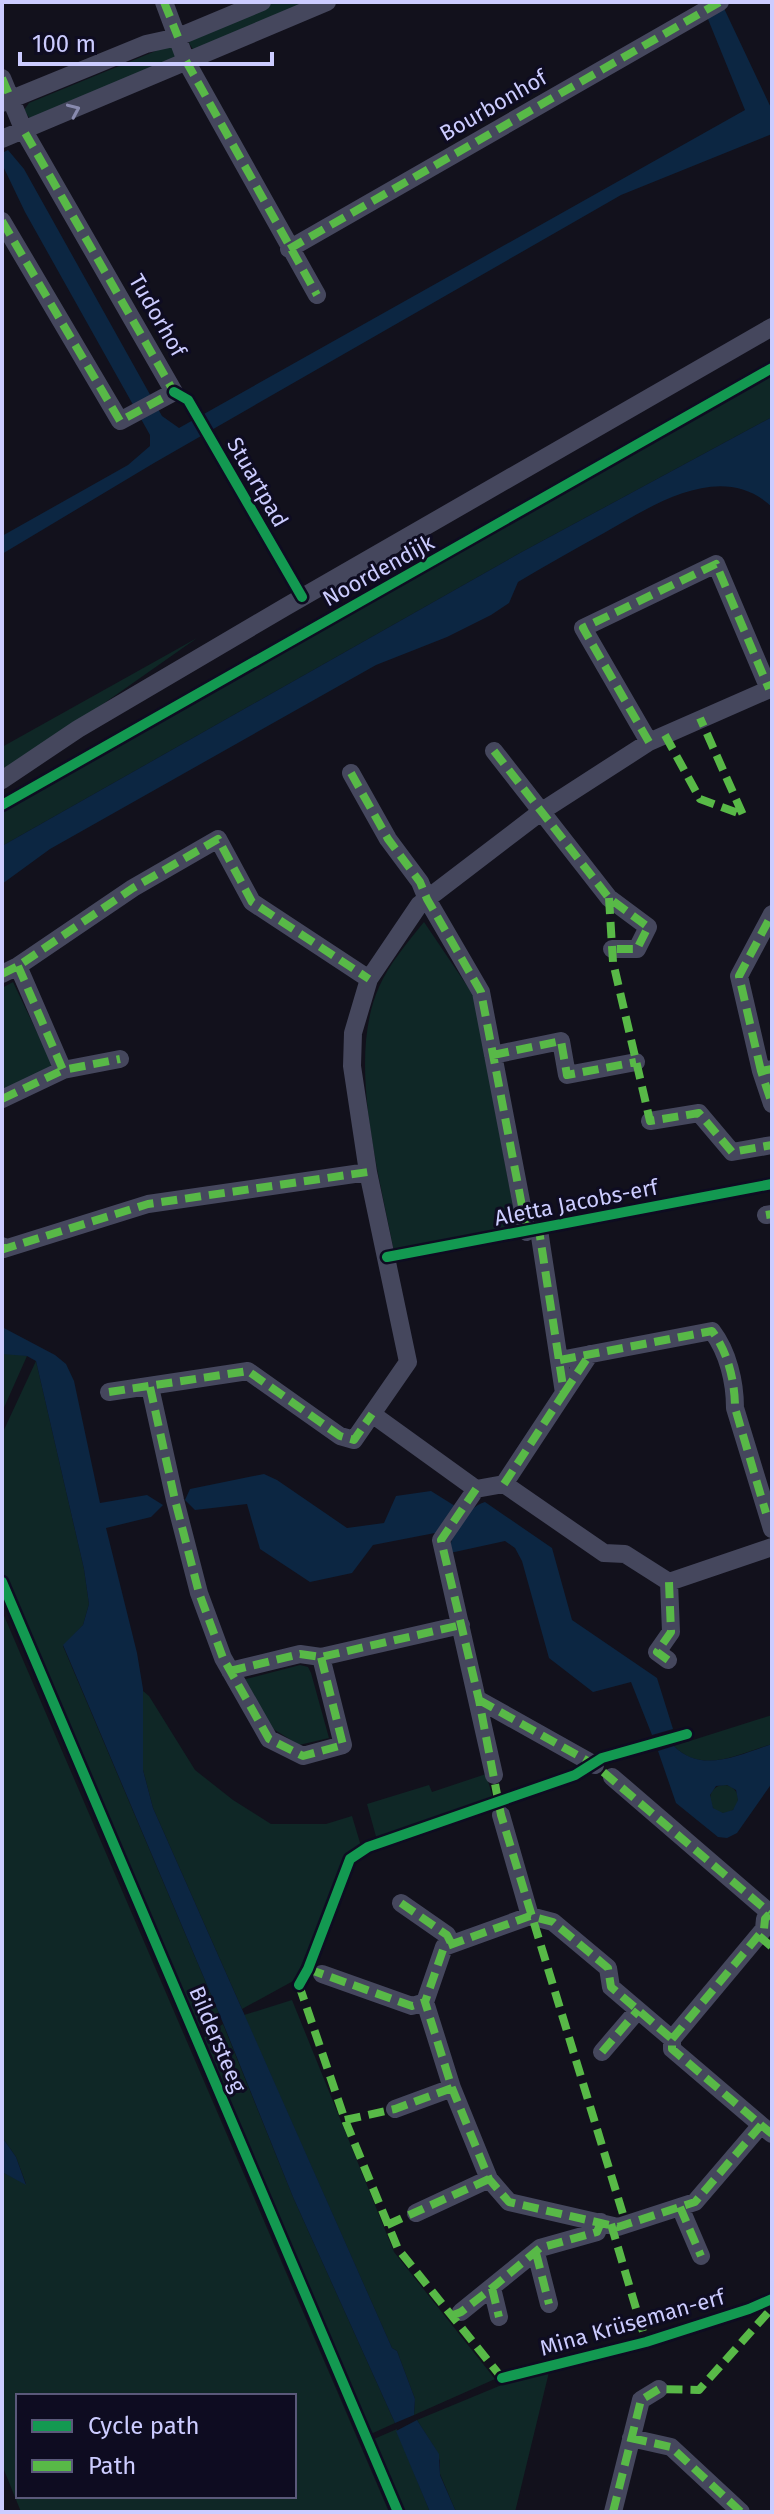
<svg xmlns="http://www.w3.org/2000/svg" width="774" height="2514" viewBox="0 0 774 2514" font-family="'Fira Sans',sans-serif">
<rect width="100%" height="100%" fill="#12111c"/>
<path fill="#0f2726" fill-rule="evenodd" d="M 273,2 L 318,2 L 194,51 L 189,43 L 192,36 Z
M 171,47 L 175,50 L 175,61 L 30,119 L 24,110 L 29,103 L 163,48 Z
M 772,372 L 772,417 L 520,553 L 2,846 L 2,812 Z
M 197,638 L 2,775 L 2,747 Z
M 424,922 L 474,996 L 517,1228 L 394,1252 C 380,1175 346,1061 379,987 C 389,964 408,942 424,922 Z
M 13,982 L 54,1068 L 2,1093 L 2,988 Z
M 10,1353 L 27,1356 L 2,1412 L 2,1354 Z
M 36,1361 L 84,1569 L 89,1604 L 83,1625 L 63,1646 L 221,2018 L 199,2027 L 195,2025 L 2,1578 L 2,1434 Z
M 2,1611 L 389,2512 L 21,2512 L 2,2465 L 2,2172 L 26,2184 L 16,2157 L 2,2137 ZM 18,2396 L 294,2396 L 294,2496 L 18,2496 Z
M 300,1665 L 308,1667 L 311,1673 L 329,1738 L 299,1745 L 267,1725 L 242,1680 Z
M 143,1691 L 149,1696 L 195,1770 L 233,1800 L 271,1824 L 326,1824 L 352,1816 L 361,1846 L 351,1850 L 295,1980 L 242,2009 L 153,1808 L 143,1770 Z
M 772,1715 L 772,1744 L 769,1745 C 737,1755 701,1774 674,1746 Z
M 486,1774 L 493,1798 L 377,1840 L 367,1804 L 429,1785 L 432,1792 Z
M710 1799a14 14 0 1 1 28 0a14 14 0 1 1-28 0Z
M 292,2000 L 394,2252 L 495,2379 L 414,2415 L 415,2399 L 397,2351 L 392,2348 L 244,2015 Z
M 223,2024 L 293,2197 L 395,2423 L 373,2433 L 368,2431 L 348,2386 L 202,2039 Z
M 549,2372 L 515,2512 L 456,2512 L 440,2474 L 440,2461 L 436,2450 L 417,2420 L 511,2381 Z
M 397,2429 L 397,2431 L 430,2512 L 402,2512 L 373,2442 L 374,2439 Z"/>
<path fill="#0c2642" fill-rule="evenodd" d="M 701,2 L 721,2 L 772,110 L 772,134 L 621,195 L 154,463 L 2,554 L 2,536 L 128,465 L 150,446 L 150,435 L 25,212 L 2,164 L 2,153 L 8,150 L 24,169 L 162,416 L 179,428 L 745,110 Z
M 772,417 L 772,507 C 721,459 652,506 604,533 C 575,549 546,565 518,582 L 509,603 L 491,615 L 447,637 L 376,665 L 50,849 L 2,884 L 2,846 L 520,553 Z
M 2,1327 L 55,1355 L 66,1364 L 74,1381 L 100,1503 L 147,1495 L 163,1505 L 151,1517 L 106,1528 L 137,1653 L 143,1689 L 143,1770 L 153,1808 L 392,2348 L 397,2351 L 415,2399 L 414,2415 L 395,2423 L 293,2197 L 221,2018 L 63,1645 L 83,1625 L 89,1604 L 84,1569 L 36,1361 L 27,1356 L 2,1354 Z
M 264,1474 L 277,1480 L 347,1528 L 384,1523 L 396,1496 L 431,1491 L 455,1506 L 440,1532 L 373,1545 L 352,1573 L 310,1582 L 260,1549 L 247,1504 L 195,1510 L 185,1500 L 190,1489 Z
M 485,1502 L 552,1548 L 572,1620 L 657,1678 L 673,1729 L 652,1735 L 631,1682 L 593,1692 L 549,1658 L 522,1561 L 515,1548 L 505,1541 L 450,1553 C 448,1537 468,1506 485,1502 Z
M 772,1744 L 772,1783 L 737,1833 L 727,1838 L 718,1837 L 676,1803 L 658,1751 L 674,1746 C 701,1774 739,1755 772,1744 ZM 727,1785 L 736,1790 L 738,1800 L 733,1810 L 723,1813 L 713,1808 L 710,1795 L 716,1786 Z
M 2,2137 L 16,2157 L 26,2185 L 2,2172 Z
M 417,2420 L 439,2454 L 440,2475 L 456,2512 L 430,2512 L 396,2431 Z"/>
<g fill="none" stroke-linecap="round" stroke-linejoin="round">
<path stroke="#45475d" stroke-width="18" d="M 164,2 L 186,61 L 317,295
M 2,78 L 24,131 L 174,392 L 120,421 L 2,221
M 2,103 L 146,44 L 178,37 L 262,2
M 2,139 L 327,2
M 289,249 L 720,2
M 772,688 L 649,742 L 542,811 L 419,905 L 369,979 L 353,1033 L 352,1066 L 368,1172 L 408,1362 L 372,1414 L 476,1489 L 504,1484 L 604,1553 L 625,1554 L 669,1582 L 772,1547
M 649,742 L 583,628 L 716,564 L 769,689
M 494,751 L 609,898 L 648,927 L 637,949 L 612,949
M 351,773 L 388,839 L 420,882 L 427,899 L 481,992 L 527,1232
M 2,780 L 78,729 L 287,606 L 772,327
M 18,966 L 63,1070 L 120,1059
M 2,974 L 18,966 L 133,888 L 218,839 L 252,902 L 369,979
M 493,1055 L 561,1041 L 567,1075 L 636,1062
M 772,1069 L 761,1071 L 772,1104
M 761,1071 L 739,976 L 772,914
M 2,1099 L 63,1070
M 650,1121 L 699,1113 L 732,1152 L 772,1145
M 766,1215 L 772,1214
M 2,1246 L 4,1249 L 148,1204 L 368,1172
M 560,1360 L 712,1331 C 728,1352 735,1382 735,1408 L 772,1529
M 150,1387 L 175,1500 L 199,1593 L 223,1658 L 269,1739 L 303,1756 L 343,1745 L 321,1657
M 109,1392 L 248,1371 L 340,1436 L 354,1440 L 372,1414
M 564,1393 L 590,1354
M 504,1484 L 564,1393 L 539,1230
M 476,1489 L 441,1540 L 494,1775
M 668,1660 L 657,1652 L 671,1632 L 669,1582
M 230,1671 L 300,1654 L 321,1657 L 461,1625
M 479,1700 L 595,1765
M 612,1777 L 770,1913
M 501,1815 L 530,1916
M 401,1903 L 447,1935 L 451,1943
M 322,1974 L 412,2006 L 425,2002
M 672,2039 L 764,1929 L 765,1919 L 772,1911
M 602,2052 L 638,2010
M 395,2109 L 452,2088
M 761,2125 L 695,2202 L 618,2227 L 509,2202 L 489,2179 L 452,2088 L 425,2002 L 444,1947 L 530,1916 L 553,1922 L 608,1968 L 611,1987 L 672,2039 L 672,2049 L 761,2125 L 772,2134
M 680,2207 L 701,2256
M 416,2213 L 489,2179
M 536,2253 L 549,2304
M 492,2288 L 499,2317
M 461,2312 L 540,2248 L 597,2232 L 601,2222
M 631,2438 L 671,2447 L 741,2512
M 613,2512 L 641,2400 L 659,2389"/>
<path stroke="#58b947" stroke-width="8" stroke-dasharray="16 8" stroke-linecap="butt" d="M 164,2 L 178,37
M 186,61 L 317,295
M 2,78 L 11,99
M 2,221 L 120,421 L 174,392 L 24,131
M 289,249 L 720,2
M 665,735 L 700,799 L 743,815 L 700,718
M 649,742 L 583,628 L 716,564 L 769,689
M 494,751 L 609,898 L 648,927 L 637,949 L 612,949
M 351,773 L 388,839 L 420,882 L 427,899 L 481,992 L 527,1232
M 609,898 L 613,962 L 650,1121 L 699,1113 L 732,1152 L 772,1145
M 18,966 L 63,1070 L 120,1059
M 2,974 L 18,966 L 133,888 L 218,839 L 252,902 L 369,979
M 493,1055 L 561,1041 L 567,1075 L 636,1062
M 772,1069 L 761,1071 L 772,1104
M 761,1071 L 739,976 L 772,914
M 2,1099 L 63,1070
M 766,1215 L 772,1214
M 2,1246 L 4,1249 L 148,1204 L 368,1172
M 560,1360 L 712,1331 C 728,1352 735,1382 735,1408 L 766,1513
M 150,1387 L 175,1500 L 199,1593 L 223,1658 L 269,1739 L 303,1756 L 343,1745 L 321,1657
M 109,1392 L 248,1371 L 340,1436 L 354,1440 L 372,1414
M 564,1393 L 590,1354
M 504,1484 L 564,1393 L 539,1230
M 476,1489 L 441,1540 L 479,1700 L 501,1815 L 626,2224
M 668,1660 L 657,1652 L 671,1632 L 669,1582
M 230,1671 L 300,1654 L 321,1657 L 461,1625
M 479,1700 L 595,1765 L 770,1913
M 401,1903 L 447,1935 L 451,1943
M 759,1936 L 772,1947
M 308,1969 L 412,2006 L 425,2002
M 299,1985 L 345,2120 L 398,2249 L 502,2378
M 672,2039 L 764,1929 L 765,1919 L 772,1911
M 602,2052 L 638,2010
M 345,2120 L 395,2109 L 452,2088
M 761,2125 L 695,2202 L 618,2227 L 509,2202 L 489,2179 L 452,2088 L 425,2002 L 444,1947 L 530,1916 L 553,1922 L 608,1968 L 611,1987 L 672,2039 L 672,2049 L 761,2125 L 772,2134
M 680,2207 L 701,2256
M 611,2224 L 646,2342
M 387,2225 L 489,2179
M 536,2253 L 549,2304
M 492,2288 L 499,2317
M 451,2316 L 461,2312 L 492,2288 L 540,2248 L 597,2232 L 601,2222
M 631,2438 L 671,2447 L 741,2512
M 613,2512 L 641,2400 L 659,2389 L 699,2390 L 772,2308"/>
<defs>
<path id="cycleway" d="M 174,392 L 188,400 L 302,597
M 2,805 L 772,368
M 387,1257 L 772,1184
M 2,1582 L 398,2512
M 299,1985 L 308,1969 L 350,1859 L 368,1847 L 575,1775 L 602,1758 L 687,1734
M 502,2378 L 646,2342 L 749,2309 L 772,2299"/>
</defs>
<use href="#cycleway" stroke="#0e0c21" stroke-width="15"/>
<use href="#cycleway" stroke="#139951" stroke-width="10"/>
</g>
<defs><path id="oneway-chevron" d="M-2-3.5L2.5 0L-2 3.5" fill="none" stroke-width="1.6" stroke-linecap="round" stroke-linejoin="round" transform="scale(2)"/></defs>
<use stroke="#888aae" href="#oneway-chevron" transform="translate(74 110) rotate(-24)"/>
<g text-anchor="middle" stroke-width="6" stroke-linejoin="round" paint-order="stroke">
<g font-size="22" fill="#ccf" stroke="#0e0c21">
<text transform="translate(493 105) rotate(-30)" y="8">Bourbonhof</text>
<text transform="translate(158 315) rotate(60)" y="8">Tudorhof</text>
<text transform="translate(258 482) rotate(60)" y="8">Stuartpad</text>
<text transform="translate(378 570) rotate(-29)" y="8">Noordendijk</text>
<text transform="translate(576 1202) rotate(-11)" y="8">Aletta Jacobs-erf</text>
<text transform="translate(218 2039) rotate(67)" y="8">Bildersteeg</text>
<text transform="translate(632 2322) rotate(-16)" y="8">Mina Krüseman-erf</text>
</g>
</g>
<rect width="774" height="2514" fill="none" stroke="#ccccff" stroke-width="8"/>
<rect x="16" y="2394" width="280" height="104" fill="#0e0c21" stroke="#5a597a" stroke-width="2"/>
<rect x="32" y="2420" width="40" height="12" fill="#139951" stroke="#5a597a" stroke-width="2"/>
<text x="88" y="2434" font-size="24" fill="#ccccff">Cycle path</text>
<rect x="32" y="2460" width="40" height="12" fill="#58b947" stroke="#5a597a" stroke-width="2"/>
<text x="88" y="2474" font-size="24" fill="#ccccff">Path</text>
<path d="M20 52v12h252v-12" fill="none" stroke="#ccccff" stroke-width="4"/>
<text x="32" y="52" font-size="24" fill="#ccccff" stroke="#0e0c21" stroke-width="6" paint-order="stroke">100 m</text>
</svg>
